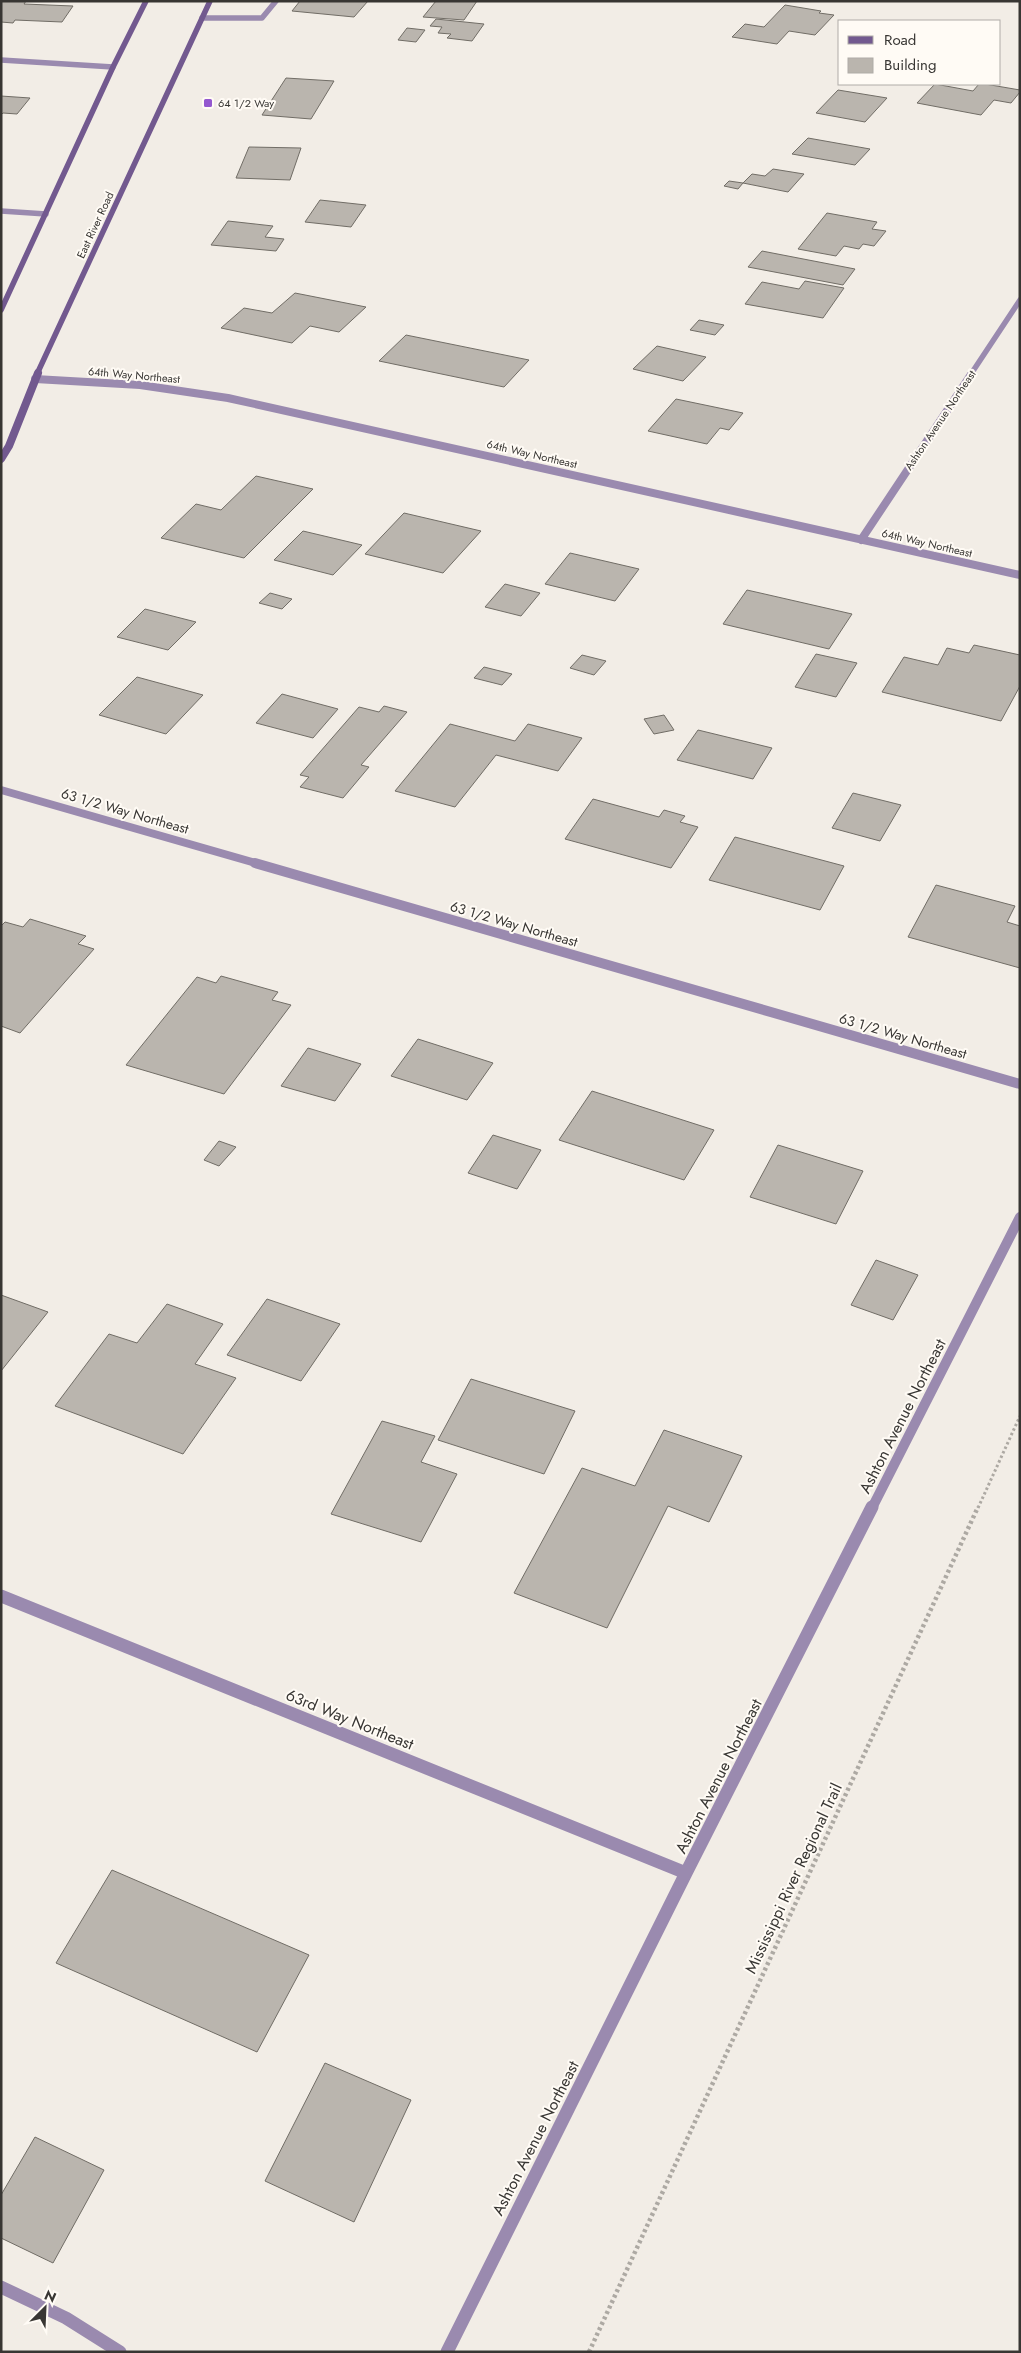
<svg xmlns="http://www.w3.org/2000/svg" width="1021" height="2353" viewBox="0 0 1021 2353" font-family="Jost,sans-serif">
<rect width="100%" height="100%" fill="#f2ede6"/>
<path fill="#bab5ae" stroke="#716d66" d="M 1,1 L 26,1 L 24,4 L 73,6 L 62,22 L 15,20 L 13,23 L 1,22 Z
M 300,1 L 368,1 L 354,17 L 292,11 Z
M 436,1 L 477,1 L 464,20 L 423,17 Z
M 785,5 L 821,11 L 819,13 L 834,15 L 815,35 L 789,31 L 777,44 L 732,37 L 745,24 L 764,27 Z
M 436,19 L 484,24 L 472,41 L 447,38 L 451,34 L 438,33 L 442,27 L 430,26 Z
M 407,28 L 425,30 L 416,42 L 398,40 Z
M 286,78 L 334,81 L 311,119 L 262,115 Z
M 935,84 L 973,91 L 979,84 L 985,84 L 1020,90 L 1020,92 L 1011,103 L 994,100 L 981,115 L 917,103 Z
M 838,90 L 887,98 L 865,122 L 816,113 Z
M 1,96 L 30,98 L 17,114 L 3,113 L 1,115 Z
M 808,138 L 870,149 L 855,165 L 792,154 Z
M 249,147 L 301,148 L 290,180 L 236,178 Z
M 773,169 L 804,174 L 788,192 L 743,183 L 752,174 L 765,176 Z
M 729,181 L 743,183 L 738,189 L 724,186 Z
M 320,200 L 366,205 L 351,227 L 305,222 Z
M 827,213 L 877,222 L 872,229 L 886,231 L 874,246 L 863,244 L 859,249 L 844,246 L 836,256 L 798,249 Z
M 228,221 L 273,226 L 265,237 L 284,239 L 276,251 L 211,245 Z
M 762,251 L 855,269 L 843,285 L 748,267 Z
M 805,281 L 844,288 L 823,318 L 745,304 L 762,282 L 799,289 Z
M 295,293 L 366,307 L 339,332 L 310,326 L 292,343 L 221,328 L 244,308 L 272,313 Z
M 699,320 L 724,325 L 715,335 L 690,330 Z
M 406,335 L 529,360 L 504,387 L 379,361 Z
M 657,346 L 706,357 L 683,381 L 633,369 Z
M 676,399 L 743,413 L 729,430 L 720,428 L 707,444 L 648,431 Z
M 256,476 L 313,489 L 244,558 L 161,538 L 196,504 L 221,510 Z
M 404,513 L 481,531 L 443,573 L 365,554 Z
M 303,531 L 362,545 L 333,575 L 274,560 Z
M 570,553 L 639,569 L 615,601 L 545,584 Z
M 505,584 L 540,593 L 521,616 L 485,607 Z
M 747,590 L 852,614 L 829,649 L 723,624 Z
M 270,593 L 292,599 L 282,609 L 259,603 Z
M 145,609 L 196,622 L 168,650 L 117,637 Z
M 974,645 L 1020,655 L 1020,686 L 1001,721 L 882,692 L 904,657 L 938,665 L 947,648 L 969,653 Z
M 816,654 L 857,663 L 836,697 L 795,687 Z
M 582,655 L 606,661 L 594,675 L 570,668 Z
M 484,667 L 512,674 L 502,685 L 474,678 Z
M 137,677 L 203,695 L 166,734 L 99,715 Z
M 282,694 L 338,709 L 313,738 L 256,723 Z
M 384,706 L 407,712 L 361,765 L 369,767 L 343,798 L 300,787 L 309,777 L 300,775 L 359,707 L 379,712 Z
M 664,715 L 674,730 L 654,734 L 644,719 Z
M 450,724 L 515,741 L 528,724 L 582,738 L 558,771 L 496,755 L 455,807 L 395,791 Z
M 698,730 L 772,748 L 753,779 L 677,760 Z
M 853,793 L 901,805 L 880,841 L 832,828 Z
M 593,799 L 659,817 L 664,810 L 685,816 L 680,822 L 698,827 L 671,868 L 565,839 Z
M 735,837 L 844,866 L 820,910 L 709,880 Z
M 936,885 L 1015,906 L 1007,922 L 1020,926 L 1020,968 L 908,937 Z
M 30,919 L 86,936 L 78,944 L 94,949 L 20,1033 L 1,1026 L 1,926 L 5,922 L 23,927 Z
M 221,976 L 278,992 L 272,1000 L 291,1005 L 224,1094 L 126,1065 L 197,977 L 216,983 Z
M 418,1039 L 493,1063 L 467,1100 L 391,1076 Z
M 308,1048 L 361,1064 L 335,1101 L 281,1086 Z
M 592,1091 L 714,1130 L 684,1180 L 559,1140 Z
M 493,1135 L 541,1150 L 517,1189 L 468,1173 Z
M 219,1141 L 236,1147 L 219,1166 L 204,1160 Z
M 778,1145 L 863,1171 L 836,1224 L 750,1197 Z
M 876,1260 L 918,1275 L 893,1320 L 851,1305 Z
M 1,1295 L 48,1312 L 1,1371 Z
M 267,1299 L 340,1324 L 301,1381 L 227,1355 Z
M 167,1304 L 223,1324 L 195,1364 L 236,1378 L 183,1454 L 55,1406 L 109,1334 L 137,1343 Z
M 471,1379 L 575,1411 L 544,1474 L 438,1440 Z
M 382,1421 L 435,1436 L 421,1462 L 457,1474 L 421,1542 L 331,1514 Z
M 664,1430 L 742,1456 L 709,1522 L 668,1506 L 607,1628 L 514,1593 L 582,1468 L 635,1486 Z
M 112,1870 L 309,1955 L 257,2052 L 56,1963 Z
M 325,2063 L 411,2100 L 354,2222 L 265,2181 Z
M 35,2137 L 104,2170 L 53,2263 L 1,2238 L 1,2195 Z"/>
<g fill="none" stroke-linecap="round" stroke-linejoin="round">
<path stroke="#ada9a3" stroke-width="3" stroke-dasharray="2.5 2.5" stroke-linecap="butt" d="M 978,1508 L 1020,1416"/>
<path stroke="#ada9a3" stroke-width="4.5" stroke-dasharray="3 3" stroke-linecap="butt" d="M 589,2352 L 978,1507"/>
<path stroke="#9a8aaf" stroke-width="5.5" d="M 202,18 L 262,18 L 276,1
M 1,211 L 46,214"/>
<path stroke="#9a8aaf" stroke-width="13" d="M 1,2287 L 66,2318 L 120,2352"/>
<path stroke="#9a8aaf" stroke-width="5.5" d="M 1,60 L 113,67
M 971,374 L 1020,300"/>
<path stroke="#9a8aaf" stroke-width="8" d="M 35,379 L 140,385 L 228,398 L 1020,575
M 861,540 L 972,373
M 1,790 L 259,864"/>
<path stroke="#9a8aaf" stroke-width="10" d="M 255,863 L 1020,1084
M 872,1508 L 1020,1217"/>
<path stroke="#9a8aaf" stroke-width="13" d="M 1,1596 L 686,1873
M 447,2352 L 686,1873 L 872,1507"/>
<path stroke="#72598f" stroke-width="5.5" d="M 1,310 L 113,67 L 146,1
M 37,374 L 210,1"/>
<path stroke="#72598f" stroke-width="8" d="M 1,459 L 9,446 L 38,373"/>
</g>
<rect fill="#9458cf" stroke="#fffbf5" stroke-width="2" x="203" y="98" width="10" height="10" rx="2.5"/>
<g text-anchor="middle" stroke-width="4" stroke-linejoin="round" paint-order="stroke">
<g font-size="11" fill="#383633" stroke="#fffbf5" text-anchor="start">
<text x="218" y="107">64 1/2 Way</text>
</g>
<g font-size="11" fill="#383633" stroke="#fffbf5">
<text transform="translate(95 225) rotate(-65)" y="4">East River Road</text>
<text transform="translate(134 375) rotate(5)" y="4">64th Way Northeast</text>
<text transform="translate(940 420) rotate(-56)" y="4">Ashton Avenue Northeast</text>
<text transform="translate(532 454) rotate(13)" y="4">64th Way Northeast</text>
<text transform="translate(927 543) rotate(13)" y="4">64th Way Northeast</text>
</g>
<g font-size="14" fill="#383633" stroke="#fffbf5">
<text transform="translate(125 811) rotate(16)" y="5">63 1/2 Way Northeast</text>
<text transform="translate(514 924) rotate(16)" y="5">63 1/2 Way Northeast</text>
<text transform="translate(903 1036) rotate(16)" y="5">63 1/2 Way Northeast</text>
</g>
<g font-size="16" fill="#383633" stroke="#fffbf5">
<text transform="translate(902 1416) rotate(-63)" y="6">Ashton Avenue Northeast</text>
<text transform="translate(350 1719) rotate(22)" y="6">63rd Way Northeast</text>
<text transform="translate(718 1776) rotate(-63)" y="6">Ashton Avenue Northeast</text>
<text transform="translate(793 1878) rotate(-65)" y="6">Mississippi River Regional Trail</text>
<text transform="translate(535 2138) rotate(-63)" y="6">Ashton Avenue Northeast</text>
</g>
</g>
<rect width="1021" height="2353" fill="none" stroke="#383633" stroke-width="5"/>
<rect x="838" y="20" width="162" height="65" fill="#fffbf5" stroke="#afaca7"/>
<rect x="848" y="36" width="25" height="8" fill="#72598f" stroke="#afaca7"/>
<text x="884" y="45" font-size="15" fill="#383633">Road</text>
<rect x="848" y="58" width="25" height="15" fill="#bab5ae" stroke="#afaca7"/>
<text x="884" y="70" font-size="15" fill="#383633">Building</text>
<g transform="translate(45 2308) rotate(24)" stroke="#fffbf5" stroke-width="4" paint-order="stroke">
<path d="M0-4L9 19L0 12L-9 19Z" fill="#383633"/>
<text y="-8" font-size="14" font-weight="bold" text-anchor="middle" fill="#383633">N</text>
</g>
</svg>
